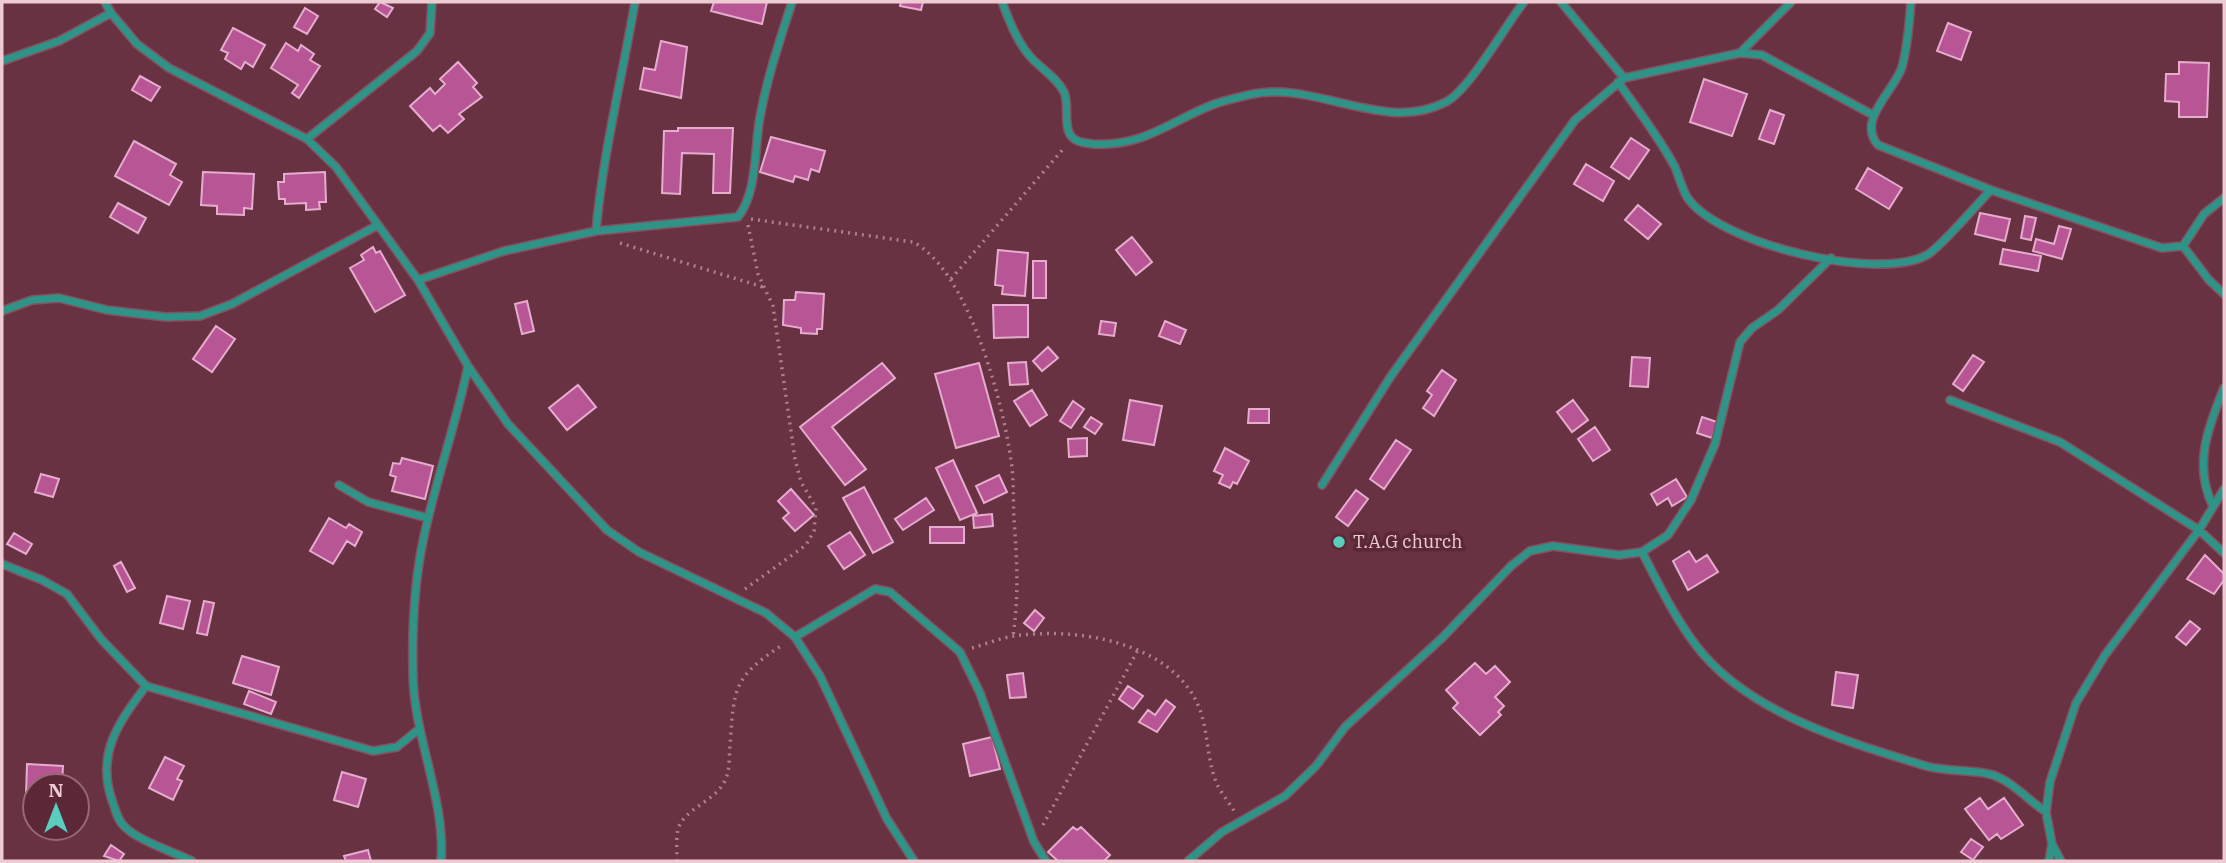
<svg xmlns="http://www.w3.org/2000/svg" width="2226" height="863" viewBox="0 0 2226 863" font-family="'IBM Plex Serif',serif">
<rect width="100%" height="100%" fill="#683242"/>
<path fill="#b85595" stroke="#e5acce" stroke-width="2" d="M 380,2 L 393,8 L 387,17 L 375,9 Z
M 714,2 L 767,2 L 762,24 L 711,11 Z
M 901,2 L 923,2 L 921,10 L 900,6 Z
M 305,8 L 318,16 L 307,34 L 294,27 Z
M 1948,23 L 1971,32 L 1961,60 L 1937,51 Z
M 233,28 L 265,45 L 253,67 L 245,62 L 241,69 L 225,59 L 228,53 L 221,50 Z
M 661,41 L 687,47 L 681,98 L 640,89 L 644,68 L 655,70 Z
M 286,43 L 298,51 L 301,45 L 314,54 L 310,60 L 320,66 L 299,98 L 292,93 L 298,85 L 271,68 Z
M 458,62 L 477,83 L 473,87 L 482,97 L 459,114 L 464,119 L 448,133 L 440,125 L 433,131 L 410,106 L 430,88 L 435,94 L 445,84 L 440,79 Z
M 2179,62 L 2209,63 L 2207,117 L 2179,117 L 2179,102 L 2165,101 L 2166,74 L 2179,74 Z
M 140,76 L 160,87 L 151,101 L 132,90 Z
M 1704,79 L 1747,94 L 1732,136 L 1690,122 Z
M 1770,110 L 1784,115 L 1774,144 L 1759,139 Z
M 678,128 L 733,128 L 730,193 L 713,193 L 714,154 L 682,153 L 680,194 L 662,193 L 664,131 L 678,131 Z
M 771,137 L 825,151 L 819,172 L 811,169 L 808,180 L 795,176 L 793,182 L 760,172 Z
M 1631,138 L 1649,150 L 1629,179 L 1611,167 Z
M 134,141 L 176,164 L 170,175 L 182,182 L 169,205 L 115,176 Z
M 1586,164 L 1614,181 L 1603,201 L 1574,184 Z
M 1868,168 L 1902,188 L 1889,209 L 1856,189 Z
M 203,172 L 254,174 L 252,209 L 244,208 L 244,215 L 217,214 L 217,206 L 201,205 Z
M 325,172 L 326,202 L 319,202 L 320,209 L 306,210 L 306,203 L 285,204 L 285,199 L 279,199 L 278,182 L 284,182 L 284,174 Z
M 118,203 L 146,218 L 138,233 L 110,217 Z
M 1638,205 L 1661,224 L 1648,239 L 1625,220 Z
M 1980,213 L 2010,219 L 2005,241 L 1975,234 Z
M 2025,216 L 2036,218 L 2031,240 L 2021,238 Z
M 2059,226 L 2071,229 L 2062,259 L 2033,251 L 2036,239 L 2054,244 Z
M 1132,237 L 1152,262 L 1136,275 L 1116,250 Z
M 373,247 L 376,253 L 380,251 L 405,295 L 375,312 L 350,268 L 364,260 L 361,255 Z
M 2003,249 L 2041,256 L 2038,271 L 2000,264 Z
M 998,250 L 1028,253 L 1025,296 L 1002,294 L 1003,286 L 995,285 Z
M 1033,261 L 1046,261 L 1046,298 L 1033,298 Z
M 796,292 L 824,294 L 822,329 L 817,329 L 817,334 L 801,333 L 801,328 L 783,325 L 784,300 L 795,300 Z
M 527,301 L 534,331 L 522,334 L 515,304 Z
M 993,305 L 1028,305 L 1028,337 L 994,338 Z
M 1101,321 L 1116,323 L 1114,336 L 1099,334 Z
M 1165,321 L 1186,330 L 1180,344 L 1159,336 Z
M 216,326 L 235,339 L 212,372 L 193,359 Z
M 1048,347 L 1058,358 L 1042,371 L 1033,361 Z
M 1973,355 L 1984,362 L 1963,391 L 1953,384 Z
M 1632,357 L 1650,358 L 1648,387 L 1630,386 Z
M 1026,362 L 1028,384 L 1010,385 L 1008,363 Z
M 882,363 L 895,378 L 832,427 L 866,469 L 845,485 L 800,427 Z
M 979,363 L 999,436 L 956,448 L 935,374 Z
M 1442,370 L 1456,380 L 1434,416 L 1423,408 L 1432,395 L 1427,391 Z
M 578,385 L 596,407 L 567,430 L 549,408 Z
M 1032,390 L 1047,415 L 1030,426 L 1014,401 Z
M 1130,400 L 1162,406 L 1154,445 L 1123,440 Z
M 1573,400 L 1588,420 L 1572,432 L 1557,412 Z
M 1073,401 L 1084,409 L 1071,428 L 1060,421 Z
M 1249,409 L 1269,409 L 1269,423 L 1248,423 Z
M 1091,417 L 1102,424 L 1095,434 L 1084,427 Z
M 1702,417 L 1717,422 L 1712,438 L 1697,433 Z
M 1595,427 L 1610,450 L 1593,461 L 1578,439 Z
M 1087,438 L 1087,456 L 1069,457 L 1068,439 Z
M 1396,440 L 1411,450 L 1384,489 L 1370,479 Z
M 1225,448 L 1249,461 L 1237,484 L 1233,482 L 1230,488 L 1219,483 L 1223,475 L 1214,471 Z
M 402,458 L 433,466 L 425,499 L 392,491 L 396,477 L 390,475 L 393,463 L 400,464 Z
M 953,460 L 977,513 L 960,520 L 936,468 Z
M 41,474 L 59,479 L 53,497 L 35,492 Z
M 999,475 L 1007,492 L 984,503 L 976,486 Z
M 1676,479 L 1687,497 L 1672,506 L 1668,498 L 1657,505 L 1651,494 Z
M 864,487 L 893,542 L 873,553 L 843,498 Z
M 791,489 L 814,515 L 795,531 L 783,518 L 789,513 L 778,501 Z
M 1356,490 L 1368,499 L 1348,526 L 1336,517 Z
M 926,498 L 934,510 L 903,530 L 895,519 Z
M 992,514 L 993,526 L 974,528 L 973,516 Z
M 329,518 L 346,528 L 349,524 L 362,532 L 355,546 L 347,541 L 333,564 L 310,551 Z
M 930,527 L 964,527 L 964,543 L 930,543 Z
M 850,532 L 865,555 L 844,569 L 828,546 Z
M 14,533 L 32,544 L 26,554 L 7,544 Z
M 1689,551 L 1696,562 L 1707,555 L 1718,572 L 1688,590 L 1673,561 Z
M 2205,555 L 2224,574 L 2224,580 L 2214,594 L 2187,579 Z
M 121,562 L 135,588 L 127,592 L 114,566 Z
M 167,596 L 190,601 L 183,629 L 160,623 Z
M 204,601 L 214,603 L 207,635 L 197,633 Z
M 1035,610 L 1044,618 L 1034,631 L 1024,623 Z
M 2190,621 L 2200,629 L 2186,645 L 2176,637 Z
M 242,656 L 279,667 L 271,695 L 233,683 Z
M 1475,663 L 1486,674 L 1495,666 L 1510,682 L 1495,697 L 1504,706 L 1498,712 L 1501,715 L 1480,735 L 1453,708 L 1458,703 L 1446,690 Z
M 1836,672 L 1858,675 L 1853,708 L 1832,705 Z
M 1023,673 L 1026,697 L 1010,698 L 1007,675 Z
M 1128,686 L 1143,696 L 1133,709 L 1119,699 Z
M 249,691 L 276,702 L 271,714 L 244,704 Z
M 1166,700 L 1175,707 L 1157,732 L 1139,722 L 1148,710 L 1155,715 Z
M 992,737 L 1000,769 L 970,776 L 963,744 Z
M 165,757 L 184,766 L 177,779 L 182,781 L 173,800 L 149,788 Z
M 27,764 L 63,766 L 62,786 L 35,786 L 35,796 L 26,795 Z
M 342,772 L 366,779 L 358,807 L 334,800 Z
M 1980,798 L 1988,809 L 2004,798 L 2023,825 L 2001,839 L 1997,834 L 1989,840 L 1965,809 Z
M 1073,827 L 1077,830 L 1081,827 L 1110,855 L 1104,861 L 1058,861 L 1048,852 Z
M 1971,839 L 1983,847 L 1973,860 L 1961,852 Z
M 111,845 L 124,854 L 119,861 L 104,856 Z
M 368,850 L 371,861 L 346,861 L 344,856 Z"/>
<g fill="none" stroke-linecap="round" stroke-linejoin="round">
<defs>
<path id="street" d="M 105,2 L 111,13 L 137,44 L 169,68 L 307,139 L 336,167 L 418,280 L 468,366 L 508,424 L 607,530 L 639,552 L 766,613 L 795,637 L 820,676 L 887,819 L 914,861
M 1002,2 C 1009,20 1016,39 1028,54 C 1039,68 1055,75 1064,92 C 1070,104 1062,129 1073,138 C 1078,143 1087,143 1093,144 C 1143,147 1169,122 1212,105 C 1225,100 1240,97 1253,94 C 1317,81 1384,134 1446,102 C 1470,89 1505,26 1524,2
M 1561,2 L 1624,78
M 1911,2 C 1909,24 1908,45 1902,67 C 1895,90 1856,120 1878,145 L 1991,190 L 2162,248 L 2183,246 L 2204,214 L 2224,198
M 1740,53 L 1791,2
M 2,61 L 59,41 L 111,13
M 1618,82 C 1638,110 1659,137 1675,167 C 1679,177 1682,188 1687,197 C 1718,244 1878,282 1927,255 C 1940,248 1978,203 1991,190
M 307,139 L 417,51 L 430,33 L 432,2
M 596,231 C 603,153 622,78 635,2
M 2183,246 L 2209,280 L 2224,294
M 418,280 L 504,251 L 596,231 L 738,217 C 758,191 754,149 760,117 C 767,78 780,40 792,2
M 2,311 L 32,300 L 59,298 L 107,310 L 166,317 L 200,316 L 232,304 L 378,225
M 1950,400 L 2060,442 L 2199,530 L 2224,553
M 339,485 L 368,502 L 428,518
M 1322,485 L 1391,376 L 1575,120 L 1624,78 L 1740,53 L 1762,55 L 1873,115
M 2213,506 C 2193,466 2208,427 2224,388
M 1642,552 C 1658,583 1674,616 1695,644 C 1745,712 1847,742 1926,766 C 1946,772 1968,769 1989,774 C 2009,778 2029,801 2046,812
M 2,564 L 42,580 L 67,594 L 101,639 L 146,686 L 373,751 L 397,747 L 419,729
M 795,637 L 875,589 L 890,592 L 960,652 L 980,693 L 1034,842 L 1046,861
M 146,686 C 118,723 95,755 113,803 C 116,812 118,821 125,827 C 139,841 174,852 192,861
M 441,861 C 446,800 413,735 413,673 C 412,629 414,584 423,541 C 435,482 456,425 468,366
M 1188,861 L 1222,832 L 1285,796 L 1316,766 L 1345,727 L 1442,638 L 1511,566 L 1530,551 L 1553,546 L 1619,555 L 1642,552 L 1668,535 L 1691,500 L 1715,444 L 1740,342 L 1752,328 L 1778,310 L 1831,258
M 2049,861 L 2052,844
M 2061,861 L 2052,844 L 2046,812 L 2050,782 L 2076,703 L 2105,655 L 2199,530 L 2224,489"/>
</defs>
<use href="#street" stroke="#83515f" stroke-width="10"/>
<path stroke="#ad818c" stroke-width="3.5" stroke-dasharray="2 5" stroke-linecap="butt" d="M 751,219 L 913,242 C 968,270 1003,402 1011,460 C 1014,479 1013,500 1014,519 C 1017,560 1019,596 1013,636
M 620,243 L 763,287
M 951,279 L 1064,148
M 745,589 L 806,545 L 814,531 L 816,508 L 801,482 L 795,459 L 773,306 L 758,274 L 748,225
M 972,648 C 986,644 1000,638 1014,636 C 1075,627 1170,641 1198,705 C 1209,730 1206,759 1217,784 C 1221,793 1229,802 1234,811
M 1043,825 L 1139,648
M 677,861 C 677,851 676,838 678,829 C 685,807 718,801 726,778 C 730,769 729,756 730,746 C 734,687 733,677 784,644"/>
<use href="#street" stroke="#2e9488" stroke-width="7"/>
</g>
<circle fill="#59cebe" stroke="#5c2837" stroke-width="2.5" cx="1339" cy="542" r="7"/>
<g text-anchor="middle" stroke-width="7" stroke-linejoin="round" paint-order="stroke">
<g font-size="18" fill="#edcbd2" stroke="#5c2837" text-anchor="start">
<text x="1353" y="548">T.A.G church</text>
</g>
</g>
<rect width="2226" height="863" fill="none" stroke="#edcbd2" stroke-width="7"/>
<g transform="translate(56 807)"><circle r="33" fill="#5c2837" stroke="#966975" stroke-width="2"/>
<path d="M0-5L12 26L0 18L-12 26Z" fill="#59cebe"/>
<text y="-10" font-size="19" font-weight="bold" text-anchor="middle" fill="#edcbd2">N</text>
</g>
</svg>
